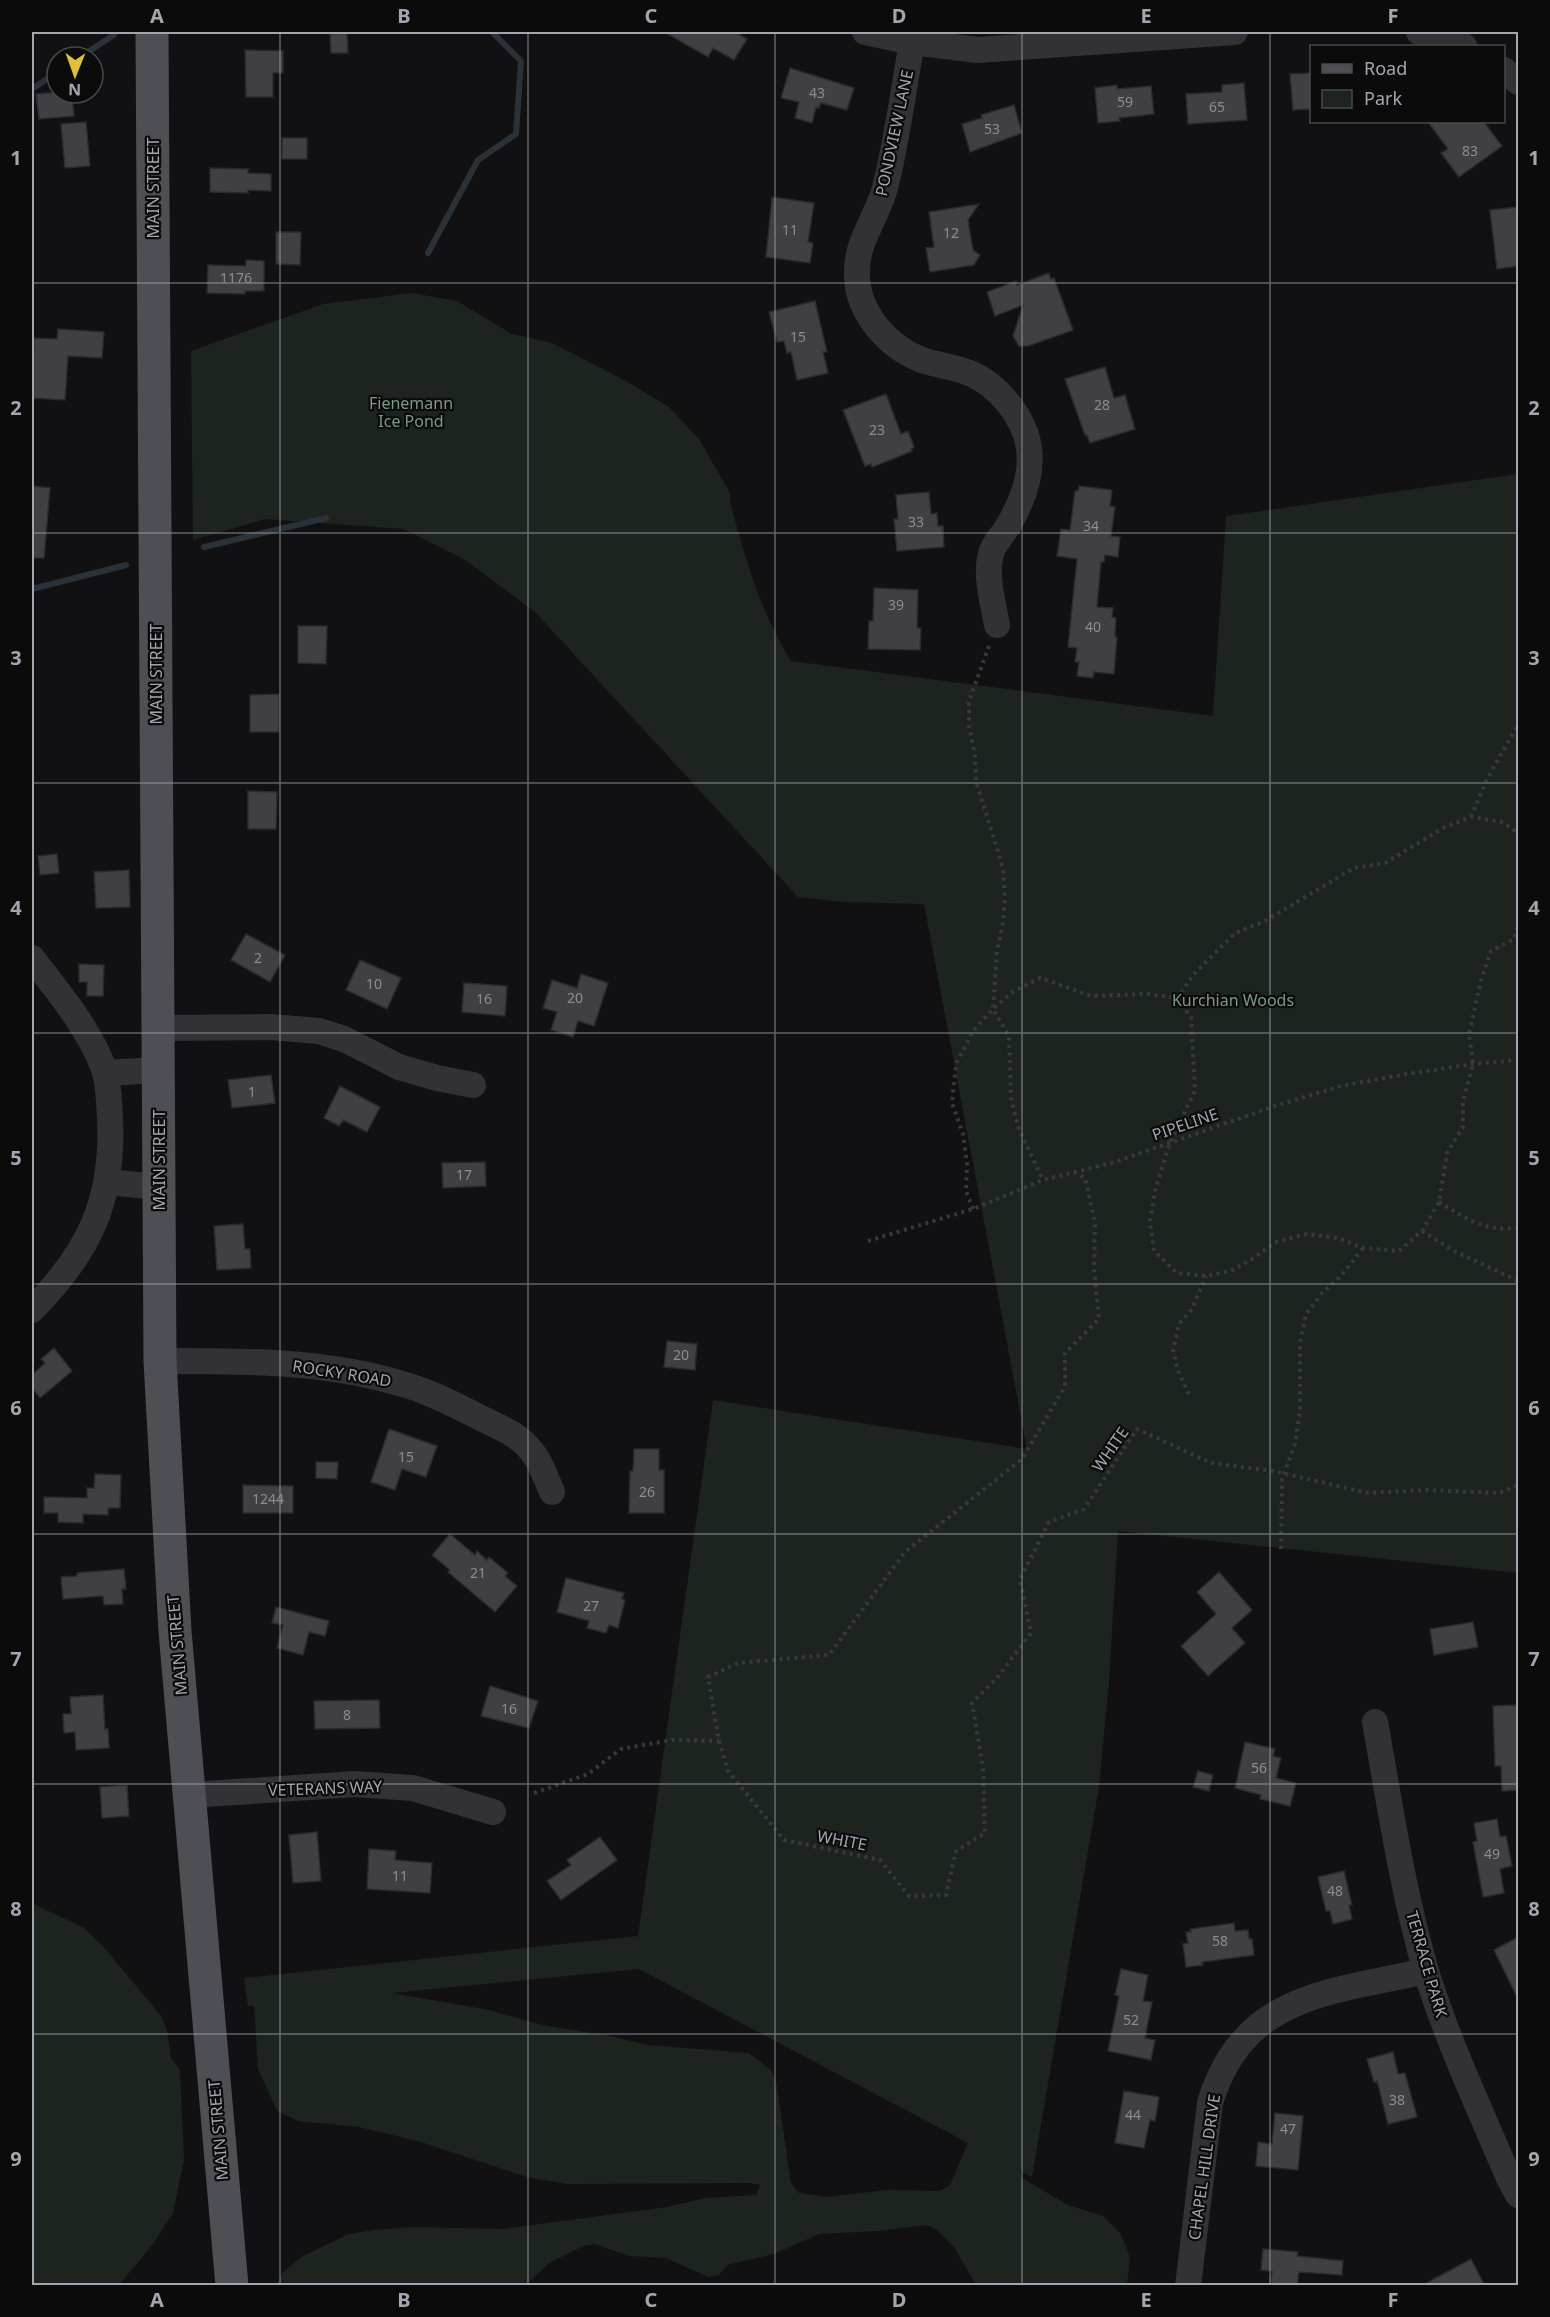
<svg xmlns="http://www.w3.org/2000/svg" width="1550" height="2317" viewBox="0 0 1550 2317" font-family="'Noto Sans',sans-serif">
<rect width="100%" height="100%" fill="#111012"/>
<path fill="#1d241f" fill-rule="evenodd" d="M 412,293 L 457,301 L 512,334 L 552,343 L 626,381 L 669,407 L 699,439 L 730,493 L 730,502 C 745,557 760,612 791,661 L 1213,716 L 1226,516 L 1518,474 L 1518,1573 L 1118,1531 L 1109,1681 L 1099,1787 L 1032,2177 L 1020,2171 L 1022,2178 L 1068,2205 L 1103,2216 L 1121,2234 L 1130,2257 L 1127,2285 L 976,2285 L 954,2247 L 937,2230 L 927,2225 L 878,2231 L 819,2234 L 774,2254 L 727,2265 L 719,2275 L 708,2277 L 666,2258 L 629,2256 L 595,2244 L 583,2246 L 549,2263 L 526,2285 L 277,2285 L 282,2273 L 303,2256 L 349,2234 L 374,2230 L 412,2227 L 503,2229 L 667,2207 L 705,2198 L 756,2195 L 760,2185 L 749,2183 L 568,2184 L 530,2178 L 421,2142 L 359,2127 L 298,2121 L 277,2111 L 258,2069 L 254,2006 L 248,2006 L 244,1978 L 638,1936 L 713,1400 L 1027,1449 L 924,904 L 842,902 L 798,897 L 534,611 L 464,559 L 403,529 L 265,519 L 193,540 L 191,351 L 323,304 ZM 639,1969 L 968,2143 L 950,2185 L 940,2191 L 887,2190 L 827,2197 L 799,2193 L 791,2183 L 776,2081 L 771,2070 L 749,2053 L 648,2045 L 611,2036 L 542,2025 L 489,2010 L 392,1993 Z
M 32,1903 L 84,1928 L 102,1945 L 162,2017 L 167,2030 L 171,2058 L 180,2070 L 184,2160 L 173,2213 L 153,2244 L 119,2285 L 32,2285 Z"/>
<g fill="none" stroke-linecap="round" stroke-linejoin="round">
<path stroke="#2b3139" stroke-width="6" d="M 80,57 L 114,35
M 32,89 L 57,72
M 428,253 L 478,160 L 516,134 L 521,61 L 492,32
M 204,547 L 326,518
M 32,589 L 126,565"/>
</g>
<path fill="#404044" stroke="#2b2b2d" stroke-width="1.5" d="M 664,32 L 735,32 L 747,39 L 734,60 L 713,48 L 708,57 Z
M 347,33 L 348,53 L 331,53 L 330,34 Z
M 245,50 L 283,51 L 283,73 L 273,73 L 273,97 L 246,97 Z
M 790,68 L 854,88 L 847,110 L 821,103 L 819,108 L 816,107 L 812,123 L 795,118 L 799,102 L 781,98 Z
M 1311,73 L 1311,109 L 1293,110 L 1290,74 Z
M 1244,83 L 1247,120 L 1188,124 L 1186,94 L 1222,92 L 1222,85 Z
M 1117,85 L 1117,89 L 1151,86 L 1154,114 L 1119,118 L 1120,121 L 1098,123 L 1095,88 Z
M 57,92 L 72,93 L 74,116 L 39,119 L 36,94 Z
M 1014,105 L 1022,133 L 970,152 L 962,124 L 982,118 L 981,115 Z
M 86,122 L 90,166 L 65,168 L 61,124 Z
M 1428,122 L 1484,122 L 1502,146 L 1459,177 L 1441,153 L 1448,149 Z
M 282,138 L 307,138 L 307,159 L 282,159 Z
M 210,168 L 248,169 L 248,173 L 271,174 L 271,191 L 248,190 L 248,193 L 210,192 Z
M 772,197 L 814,203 L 808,242 L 813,243 L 810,263 L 766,257 Z
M 979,204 L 968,220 L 973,250 L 980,255 L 974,265 L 930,272 L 926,248 L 934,247 L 929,212 Z
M 1518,207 L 1518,266 L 1497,269 L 1490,210 Z
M 276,232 L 301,232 L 300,265 L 276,264 Z
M 246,260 L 264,261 L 264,291 L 245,291 L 245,294 L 207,293 L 208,265 L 246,266 Z
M 1049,273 L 1051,279 L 1054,278 L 1073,330 L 1028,346 L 1019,346 L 1013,336 L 1023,305 L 995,316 L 987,292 L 1016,281 L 1017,285 Z
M 815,301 L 827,352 L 823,352 L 828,373 L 797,380 L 791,352 L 787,353 L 784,341 L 777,342 L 769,312 Z
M 58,329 L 104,332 L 102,358 L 68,356 L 65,400 L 32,398 L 34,338 L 57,339 Z
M 1105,367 L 1114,398 L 1125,395 L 1135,429 L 1090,443 L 1087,435 L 1085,435 L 1065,379 Z
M 886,394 L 901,434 L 908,431 L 914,447 L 911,449 L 912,451 L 893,459 L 872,467 L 871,464 L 865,466 L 843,410 Z
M 32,486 L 50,488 L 44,558 L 32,558 Z
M 1079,486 L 1112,490 L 1110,506 L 1115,507 L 1111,536 L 1120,537 L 1118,557 L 1105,555 L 1104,562 L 1101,562 L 1097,607 L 1113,608 L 1112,617 L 1116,618 L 1115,637 L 1117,637 L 1114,674 L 1094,672 L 1093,678 L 1077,676 L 1079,662 L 1075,662 L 1077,648 L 1068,647 L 1077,559 L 1057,556 L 1061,529 L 1070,530 L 1075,491 L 1078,491 Z
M 929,492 L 931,514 L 937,513 L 938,526 L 943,526 L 944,547 L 897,551 L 894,519 L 898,519 L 896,495 Z
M 874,588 L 918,590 L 917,628 L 921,628 L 920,650 L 868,649 L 869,621 L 873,621 Z
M 298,626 L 327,626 L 326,664 L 298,663 Z
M 279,694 L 279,732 L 250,732 L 250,695 Z
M 248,791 L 277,792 L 276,829 L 248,829 Z
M 57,854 L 59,873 L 40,875 L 38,856 Z
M 129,870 L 130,907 L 96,908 L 94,872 Z
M 246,934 L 285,955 L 270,982 L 231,960 Z
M 360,960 L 401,978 L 387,1009 L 346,990 Z
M 79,964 L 104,965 L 103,996 L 87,996 L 87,982 L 79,982 Z
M 581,974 L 608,983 L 594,1026 L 578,1021 L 573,1037 L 551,1030 L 557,1012 L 543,1008 L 552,980 L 577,988 Z
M 464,983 L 507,986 L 505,1016 L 462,1012 Z
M 271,1075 L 275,1103 L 232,1108 L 228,1080 Z
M 340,1086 L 380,1107 L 367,1132 L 343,1120 L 339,1126 L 324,1118 Z
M 485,1162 L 486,1186 L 443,1188 L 442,1163 Z
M 243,1224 L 245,1249 L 250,1249 L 251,1268 L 217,1270 L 214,1226 Z
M 667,1341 L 697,1344 L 695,1370 L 664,1367 Z
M 54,1348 L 72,1371 L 40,1398 L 32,1388 L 32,1375 L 45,1363 L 41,1359 Z
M 389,1429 L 437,1446 L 426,1477 L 402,1469 L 395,1490 L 371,1482 Z
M 634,1449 L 659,1449 L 659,1470 L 664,1470 L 664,1513 L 629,1513 L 630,1471 L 633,1471 Z
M 316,1462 L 338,1462 L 337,1479 L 316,1478 Z
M 95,1474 L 121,1475 L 120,1508 L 108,1508 L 108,1515 L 83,1514 L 83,1523 L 58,1522 L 58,1513 L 44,1513 L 44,1497 L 87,1498 L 87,1488 L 94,1488 Z
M 243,1485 L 293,1486 L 293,1513 L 243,1513 Z
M 450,1534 L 475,1555 L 477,1551 L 487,1560 L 489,1557 L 508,1573 L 505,1576 L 517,1586 L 495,1612 L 448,1572 L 450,1570 L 432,1555 Z
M 124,1569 L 126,1589 L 122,1589 L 123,1604 L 104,1605 L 103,1596 L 63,1599 L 61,1577 L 77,1576 L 77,1573 Z
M 1219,1572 L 1252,1610 L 1232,1628 L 1245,1643 L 1208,1676 L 1181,1646 L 1216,1614 L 1197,1592 Z
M 566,1578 L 624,1593 L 622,1599 L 625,1600 L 618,1628 L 609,1625 L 606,1633 L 587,1628 L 589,1621 L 557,1612 Z
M 276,1607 L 329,1621 L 325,1636 L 309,1632 L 303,1655 L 277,1648 L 283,1625 L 272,1623 Z
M 1473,1622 L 1478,1647 L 1434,1655 L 1430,1629 Z
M 490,1686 L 538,1701 L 529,1728 L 481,1716 Z
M 103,1695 L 105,1729 L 108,1729 L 109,1748 L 76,1750 L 75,1732 L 64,1733 L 63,1714 L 71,1714 L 70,1697 Z
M 379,1700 L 380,1728 L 315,1729 L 314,1701 Z
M 1518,1705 L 1518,1790 L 1502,1791 L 1501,1766 L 1495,1766 L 1493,1706 Z
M 1245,1742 L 1275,1749 L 1273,1756 L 1281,1758 L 1276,1778 L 1296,1783 L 1290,1806 L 1260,1799 L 1261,1795 L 1235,1788 Z
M 1198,1771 L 1213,1775 L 1209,1791 L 1193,1787 Z
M 127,1785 L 129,1816 L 102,1818 L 100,1787 Z
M 1497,1819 L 1500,1837 L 1506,1836 L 1512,1866 L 1500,1869 L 1504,1893 L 1483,1897 L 1473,1842 L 1477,1841 L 1474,1823 Z
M 317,1832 L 321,1881 L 293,1883 L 289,1835 Z
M 600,1837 L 617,1860 L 561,1900 L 547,1881 L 571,1865 L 567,1860 Z
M 369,1849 L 396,1851 L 395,1860 L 432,1863 L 430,1893 L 367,1889 Z
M 1344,1871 L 1352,1905 L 1349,1905 L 1352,1919 L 1333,1924 L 1330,1911 L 1326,1911 L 1318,1877 Z
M 1234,1923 L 1235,1931 L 1248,1930 L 1249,1939 L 1252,1939 L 1254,1955 L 1202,1962 L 1203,1965 L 1186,1967 L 1183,1944 L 1188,1943 L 1186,1932 L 1191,1932 L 1190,1929 Z
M 1518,1937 L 1518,1999 L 1494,1950 Z
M 1121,1969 L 1148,1975 L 1143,2001 L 1152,2002 L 1145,2038 L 1155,2040 L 1151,2060 L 1108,2051 L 1119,1996 L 1115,1995 Z
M 1393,2052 L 1398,2074 L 1405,2073 L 1417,2117 L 1388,2124 L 1377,2081 L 1374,2082 L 1367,2059 Z
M 1124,2091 L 1159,2097 L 1155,2121 L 1150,2120 L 1144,2148 L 1115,2143 Z
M 1275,2113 L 1303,2116 L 1298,2170 L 1256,2166 L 1258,2142 L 1272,2144 Z
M 1263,2249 L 1298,2252 L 1297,2256 L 1343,2261 L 1342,2275 L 1299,2272 L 1297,2286 L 1270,2286 L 1272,2271 L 1261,2270 Z
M 1471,2259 L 1485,2286 L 1421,2286 Z"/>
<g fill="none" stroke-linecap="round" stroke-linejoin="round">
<path stroke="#38393d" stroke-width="4" stroke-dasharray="3 4.5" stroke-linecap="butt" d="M 989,646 L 969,701 L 969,726 L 975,755 L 976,781 L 1003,868 L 1005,898 L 1003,923 L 997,951 L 993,1009 L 1009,1036 L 1011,1098 L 1018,1127 L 1043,1180
M 1471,817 L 1487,779 L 1518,725
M 1178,998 L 1191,1018 L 1195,1091 L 1170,1142 L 1155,1191 L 1150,1221 L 1154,1251 L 1177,1273 L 1206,1276 L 1231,1271 L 1254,1258 L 1275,1242 L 1307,1234 L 1338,1238 L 1363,1248 L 1399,1251 L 1422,1231 L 1439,1202 L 1447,1153 L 1463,1127 L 1463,1101 L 1473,1064 L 1469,1034 L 1481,980 L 1491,951 L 1514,939 L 1518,925
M 1074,1172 L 1085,1178 L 1095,1222 L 1094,1269 L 1099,1319 L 1065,1353 L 1065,1386 L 1022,1459 L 905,1552 L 829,1655 L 738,1663 L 708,1677 L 719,1741 L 728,1771 L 784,1840 L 880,1860 L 909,1896 L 946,1895 L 956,1851 L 985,1833 L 983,1768 L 972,1703 L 996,1679 L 1031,1633 L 1020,1579 L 1049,1522 L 1084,1509 L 1137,1429 L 1211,1463 L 1273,1471 L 1368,1493 L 1427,1490 L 1499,1493 L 1518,1485
M 1439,1202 C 1463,1217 1488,1234 1518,1227
M 973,1209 L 966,1191 L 967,1164 L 963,1134 L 952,1103 L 956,1064 L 973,1031 L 993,1009 L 1014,991 L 1040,978 L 1091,996 L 1148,994 L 1178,998 L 1193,975 L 1235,933 L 1263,922 L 1354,868 L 1385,863 L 1443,828 L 1471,817 L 1502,822 L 1518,833
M 1422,1231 L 1456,1252 L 1518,1281
M 868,1241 L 973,1209 L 1043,1180 L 1115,1162 L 1278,1105 L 1341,1086 L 1407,1074 L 1473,1064 L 1518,1060
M 1189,1394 L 1178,1371 L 1173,1350 L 1179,1324 L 1192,1309 L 1206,1276
M 1281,1549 L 1282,1479 L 1295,1444 L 1300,1410 L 1300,1343 L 1306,1314 L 1322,1293 L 1342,1275 L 1363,1248
M 534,1793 L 588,1774 L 621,1749 L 672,1740 L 719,1741"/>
<path stroke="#323236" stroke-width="26" d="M 865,32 L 912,42 L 978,50 L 1235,32
M 914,32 C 904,83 898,137 885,188 C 876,221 855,241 857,278 C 859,314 888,347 922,360 C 939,366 958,367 974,375 C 997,386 1018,411 1026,435 C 1036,466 1024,499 1008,526 C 1003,535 994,543 991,553 C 985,576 993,603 997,625
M 1419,32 L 1439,36 L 1464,46
M 1504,70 L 1518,82
M 32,958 C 57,990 90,1030 104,1069 C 109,1084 109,1102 110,1118 C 114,1201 89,1252 32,1310
M 158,1028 L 271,1027 L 319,1031 L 344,1039 L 399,1067 L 437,1078 L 473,1085
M 105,1073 L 158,1070
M 107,1182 L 159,1187
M 160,1361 C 241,1361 321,1360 399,1383 C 426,1390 451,1403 475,1415 C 492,1424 512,1431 526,1445 C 539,1457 545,1476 552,1492
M 1375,1722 C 1390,1805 1402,1889 1426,1971 C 1448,2042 1480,2110 1509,2178 L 1518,2195
M 190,1795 L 355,1784 L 413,1788 L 493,1812
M 1188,2286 L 1210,2103 C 1242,1994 1332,1992 1426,1971"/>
<path stroke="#4e4e55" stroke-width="33" d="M 152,32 L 160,1361 L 175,1631 L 232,2286"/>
</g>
<path fill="none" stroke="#a3a5b1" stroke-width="1.5" stroke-opacity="0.55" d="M 280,32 L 280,2286M 528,32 L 528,2286M 775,32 L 775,2286M 1022,32 L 1022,2286M 1270,32 L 1270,2286M 32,283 L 1518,283M 32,533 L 1518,533M 32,783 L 1518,783M 32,1033 L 1518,1033M 32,1284 L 1518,1284M 32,1534 L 1518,1534M 32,1784 L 1518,1784M 32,2034 L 1518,2034"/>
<g text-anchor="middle" stroke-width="4.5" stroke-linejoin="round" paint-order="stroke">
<g font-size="14" fill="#8a8c96">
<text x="817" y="98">43</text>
<text x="1125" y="107">59</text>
<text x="1217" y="112">65</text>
<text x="992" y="134">53</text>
<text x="1470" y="156">83</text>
<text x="790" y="235">11</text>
<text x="951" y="238">12</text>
<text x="236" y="283">1176</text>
<text x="798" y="342">15</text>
<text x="1102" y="410">28</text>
<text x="877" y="435">23</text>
<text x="916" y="527">33</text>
<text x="1091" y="531">34</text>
<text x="896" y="610">39</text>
<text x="1093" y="632">40</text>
<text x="258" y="963">2</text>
<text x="374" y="989">10</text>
<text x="575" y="1003">20</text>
<text x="484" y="1004">16</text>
<text x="252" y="1097">1</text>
<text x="464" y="1180">17</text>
<text x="681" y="1360">20</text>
<text x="406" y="1462">15</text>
<text x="647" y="1497">26</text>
<text x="268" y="1504">1244</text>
<text x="478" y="1578">21</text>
<text x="591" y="1611">27</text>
<text x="509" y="1714">16</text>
<text x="347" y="1720">8</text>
<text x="1259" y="1773">56</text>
<text x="1492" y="1859">49</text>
<text x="400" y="1881">11</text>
<text x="1335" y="1896">48</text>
<text x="1220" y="1946">58</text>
<text x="1131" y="2025">52</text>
<text x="1397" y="2105">38</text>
<text x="1133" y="2120">44</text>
<text x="1288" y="2134">47</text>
</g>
<g font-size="16" fill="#a3a5b1" stroke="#0c0b0c">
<text transform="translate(894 133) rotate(-78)" y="6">PONDVIEW LANE</text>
<text transform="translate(153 188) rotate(-90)" y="6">MAIN STREET</text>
<text transform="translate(156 674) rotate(-90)" y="6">MAIN STREET</text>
<text transform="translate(1185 1124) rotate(-19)" y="6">PIPELINE</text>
<text transform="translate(159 1160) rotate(-90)" y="6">MAIN STREET</text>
<text transform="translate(342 1373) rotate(9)" y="6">ROCKY ROAD</text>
<text transform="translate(1110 1449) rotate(-55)" y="6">WHITE</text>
<text transform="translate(177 1645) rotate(-95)" y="6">MAIN STREET</text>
<text transform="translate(325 1788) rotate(-2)" y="6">VETERANS WAY</text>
<text transform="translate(842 1840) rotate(11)" y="6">WHITE</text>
<text transform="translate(1427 1964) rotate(74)" y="6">TERRACE PARK</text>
<text transform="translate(218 2130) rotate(-95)" y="6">MAIN STREET</text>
<text transform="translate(1204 2167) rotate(-82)" y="6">CHAPEL HILL DRIVE</text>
</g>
<g font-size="16" fill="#7b9a82" stroke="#0c0b0c">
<text x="411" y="409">Fienemann<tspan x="411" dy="18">Ice Pond</tspan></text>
<text x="1233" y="1006">Kurchian Woods</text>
</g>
</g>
<rect width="1550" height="2317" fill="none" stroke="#0c0b0c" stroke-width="66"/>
<rect x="1310" y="45" width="195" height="78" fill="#0c0b0c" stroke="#48494e" stroke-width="1.5"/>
<rect x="1322" y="64" width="30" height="9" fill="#4e4e55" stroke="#48494e" stroke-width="1.5"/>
<text x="1364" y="75" font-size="18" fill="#a3a5b1">Road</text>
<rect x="1322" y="90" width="30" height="18" fill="#1d241f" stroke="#48494e" stroke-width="1.5"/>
<text x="1364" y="105" font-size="18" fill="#a3a5b1">Park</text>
<g transform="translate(75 75) rotate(181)"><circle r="28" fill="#0c0b0c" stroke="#48494e" stroke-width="1.5"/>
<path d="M0-4.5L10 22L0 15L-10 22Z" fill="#dfc03b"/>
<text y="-9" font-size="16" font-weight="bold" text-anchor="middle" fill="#a3a5b1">N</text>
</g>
<rect x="33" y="33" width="1484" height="2251" fill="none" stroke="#a3a5b1" stroke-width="2"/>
<g font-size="20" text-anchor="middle" font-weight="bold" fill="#a3a5b1">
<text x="157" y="23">A</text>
<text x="404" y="23">B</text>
<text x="651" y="23">C</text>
<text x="899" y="23">D</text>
<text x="1146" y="23">E</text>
<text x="1393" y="23">F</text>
<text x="16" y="165">1</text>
<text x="1534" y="165">1</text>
<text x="16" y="415">2</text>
<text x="1534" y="415">2</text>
<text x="16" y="665">3</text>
<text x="1534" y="665">3</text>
<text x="16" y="915">4</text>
<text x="1534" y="915">4</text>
<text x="16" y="1165">5</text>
<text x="1534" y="1165">5</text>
<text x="16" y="1415">6</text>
<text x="1534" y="1415">6</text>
<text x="16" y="1666">7</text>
<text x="1534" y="1666">7</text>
<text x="16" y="1916">8</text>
<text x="1534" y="1916">8</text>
<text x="16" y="2166">9</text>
<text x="1534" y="2166">9</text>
<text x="157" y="2307">A</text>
<text x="404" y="2307">B</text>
<text x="651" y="2307">C</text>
<text x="899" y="2307">D</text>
<text x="1146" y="2307">E</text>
<text x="1393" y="2307">F</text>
</g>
</svg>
